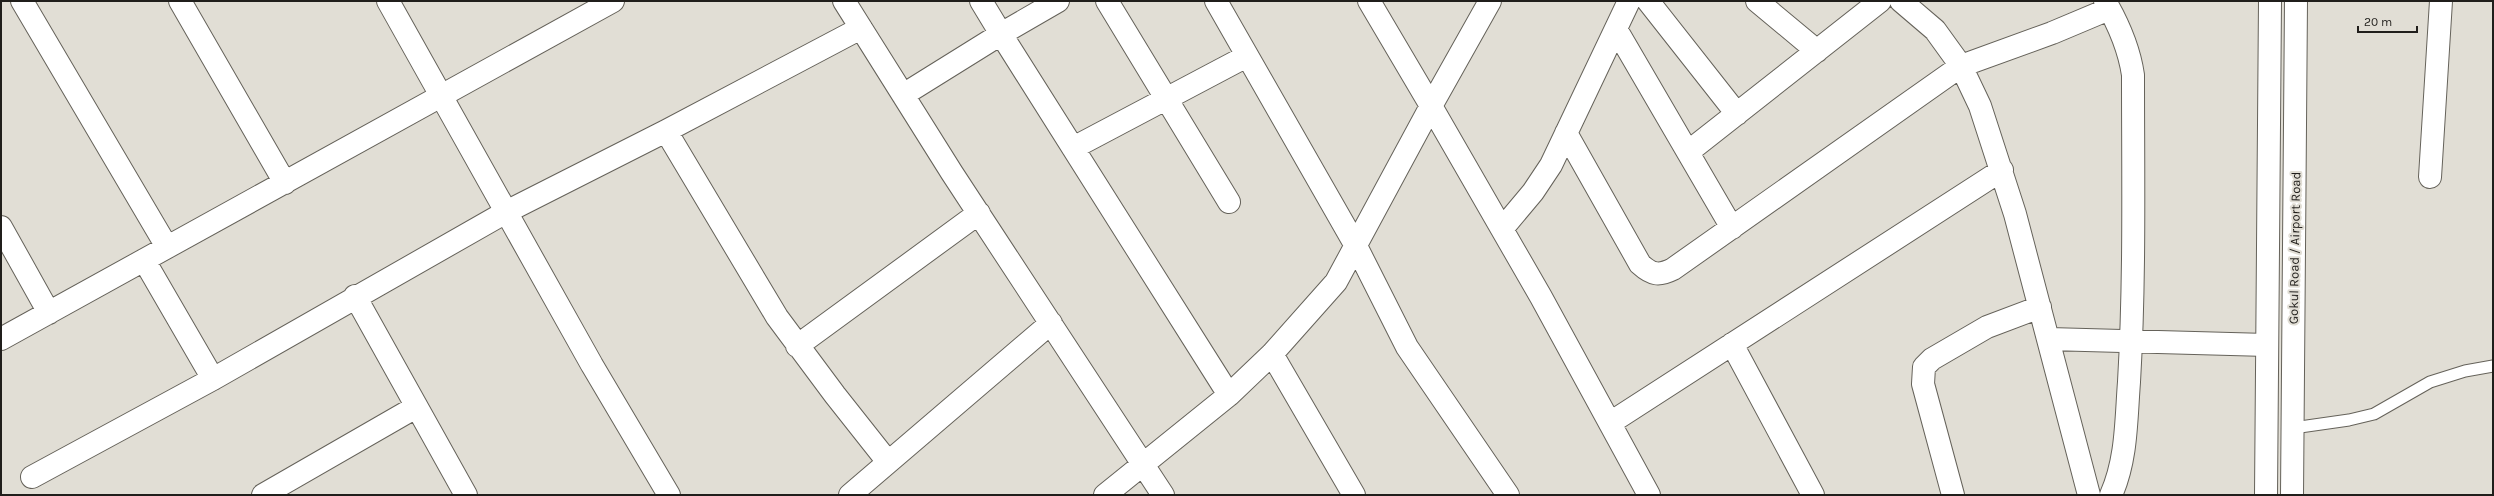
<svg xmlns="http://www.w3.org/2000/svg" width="2494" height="496" viewBox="0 0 2494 496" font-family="Karla,sans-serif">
<rect width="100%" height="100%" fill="#e1ded5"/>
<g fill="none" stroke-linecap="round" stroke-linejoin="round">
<defs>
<path id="service" d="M 2293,428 L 2349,420 L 2374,414 L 2430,382 L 2465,371 L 2493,366"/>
<path id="minor" d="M 22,1 L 167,247
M 180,1 L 285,183
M 844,1 L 952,173 L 1163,495
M 1058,1 L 1001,34 L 1229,395
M 1107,1 L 1229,202
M 1216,1 L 1356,246 L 1407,347 L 1508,495
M 1490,1 L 1431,106 L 1541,297 L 1649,495
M 1648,1 L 1737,114
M 1757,1 L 1817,51
M 1901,1 L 1935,30 L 1961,66 L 1980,106 L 2015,214 L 2089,495
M 2105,1 C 2119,25 2129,48 2133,75 C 2133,177 2135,280 2129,382 C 2126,420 2127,459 2111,495
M 1616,29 L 1732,228
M 903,95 L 1001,34 L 981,1
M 666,131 L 777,317 L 835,395 L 888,462
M 1566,133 L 1640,264 C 1652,275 1659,276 1673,269 L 1961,66 L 2052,33 L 2109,9
M 1073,148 L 1247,56
M 1688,152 L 1880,1
M 2430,177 L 2441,1
M 1,227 L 49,313
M 1502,229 L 1533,192 L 1551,165 L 1629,1
M 144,260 L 213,379
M 355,296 L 466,495
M 1,339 L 613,1
M 2049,339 L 2267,345
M 1732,344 L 1813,495
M 797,346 L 979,213
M 1272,354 L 1354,495
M 1610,423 L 2002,170
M 32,477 L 213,379 L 506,212 L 666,131 L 861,28
M 263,495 L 416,407
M 850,495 L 1051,323
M 1105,495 L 1229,395 L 1272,354 L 1336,282 L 1431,106 L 1369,1
M 1953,495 L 1923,384 L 1924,367 L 1932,359 L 1987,327 L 2040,307"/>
<path id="secondary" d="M 388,1 L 592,365 L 669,495
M 2266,495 L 2270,1
M 2292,495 L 2296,1"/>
</defs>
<use href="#service" stroke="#65625a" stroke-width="13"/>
<use href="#minor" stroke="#65625a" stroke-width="24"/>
<use href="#secondary" stroke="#65625a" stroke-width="24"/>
<use href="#service" stroke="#fff" stroke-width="11"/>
<use href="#minor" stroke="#fff" stroke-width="22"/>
<use href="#secondary" stroke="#fff" stroke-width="22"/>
</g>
<g text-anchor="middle" stroke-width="4" stroke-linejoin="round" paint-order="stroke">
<g font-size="13" fill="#201e1b" stroke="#e1ded5">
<text transform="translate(2294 248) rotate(-89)" y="5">Gokul Road / Airport Road</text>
</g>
</g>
<rect width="2494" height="496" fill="none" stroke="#201e1b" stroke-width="4"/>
<path d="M2358 26v6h59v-6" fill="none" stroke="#201e1b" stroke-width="2"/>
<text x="2364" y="26" font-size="12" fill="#201e1b" stroke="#e1ded5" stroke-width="3" paint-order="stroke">20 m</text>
</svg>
